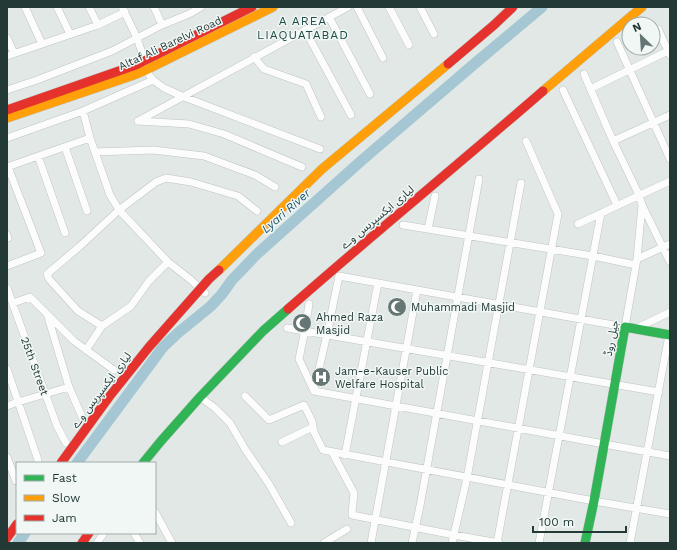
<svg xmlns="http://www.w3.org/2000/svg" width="677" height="550" viewBox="0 0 677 550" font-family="'Work Sans','Noto Sans Arabic',sans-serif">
<rect width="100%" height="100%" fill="#e2e8e6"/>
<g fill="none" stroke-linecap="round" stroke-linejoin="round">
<path stroke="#a5c7d4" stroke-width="11" d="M 77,463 L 163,347 L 179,332 L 211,306 L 222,294 L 232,280 L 257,254 L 361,161 L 473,65 L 542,7
M 18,543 L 25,533"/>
<defs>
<path id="street" d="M 25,7 L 42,44
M 57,7 L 70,34
M 89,7 L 98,25
M 122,7 L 137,38 L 145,62 L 146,70 L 149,75 L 153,80 L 164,88 L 184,97 L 320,149
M 154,7 L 162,25
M 357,7 L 383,58
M 389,7 L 409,45
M 420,7 L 434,34
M 329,17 L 370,94
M 658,29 L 670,55
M 305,30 L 351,115
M 7,38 L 14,53
M 617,42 L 670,159
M 7,56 L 98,25 L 125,12
M 254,57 L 264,69 L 306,84 L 321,117
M 590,89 L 668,51
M 7,90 L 37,80 L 112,51 L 162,25 L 189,14 L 201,7
M 563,90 L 617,205
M 83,111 L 90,138 L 110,195 L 119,210 L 168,262 L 191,280 L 205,293
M 138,121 L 348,7
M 138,121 L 189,124 L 224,134 L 302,167
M 7,138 L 83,111 L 153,80
M 613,141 L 670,115
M 65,147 L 87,211
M 95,152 L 153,150 L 204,156 L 255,175 L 275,187
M 38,156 L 65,233
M 7,167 L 90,138
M 642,205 L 670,262
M 578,224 L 670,181
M 403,225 L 593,256 L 636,265
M 428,229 L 435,196
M 7,235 L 8,238
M 637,259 L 670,244
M 7,266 L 41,253 L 8,167
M 7,288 L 57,426 L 66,443
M 13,303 L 30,297 L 74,341 L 114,370
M 309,304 L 305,330 L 299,359 L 314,391
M 48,317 L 69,387 L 83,419
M 102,326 L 78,311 L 49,279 L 47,274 L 79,247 L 119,210 L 156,182 L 166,178 L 191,182 L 238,196 L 257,211
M 287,328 L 659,392
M 635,329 L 670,312
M 86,350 L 102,326 L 131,306 L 149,281 L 168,262
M 7,369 L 38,460
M 314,391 L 327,334 L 339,276 L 625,327 L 637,259 L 642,205 L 639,195 L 613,141 L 584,74
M 314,391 L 670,456
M 245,396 L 269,420 L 304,405 L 312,421 L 314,432 L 323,450 L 594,501 L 670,514
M 200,397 L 215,408 L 230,423 L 245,449 L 269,484 L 291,523
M 7,406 L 18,402 L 69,387
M 282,442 L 313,427
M 332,452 L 354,493 L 352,513 L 352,515 L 454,535 L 499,543
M 345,455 L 378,283
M 7,457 L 16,481
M 155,512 L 172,543
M 134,533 L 140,543
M 97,543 L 104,533
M 324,543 L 347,529
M 371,543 L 417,290
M 412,543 L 420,506 L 479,179
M 452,543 L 467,478 L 521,183
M 497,543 L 558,214 L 526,141
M 539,543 L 601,213
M 630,543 L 669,335"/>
<path id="fast" d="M 143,463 L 161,441 L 200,397 L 263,331 L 288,309
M 585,543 L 594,501 L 625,327 L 670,335"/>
<path id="slow" d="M 543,91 L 642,7
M 7,118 L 134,75 L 146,70 L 273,7"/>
<path id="jam" d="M 7,110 L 136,65 L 252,7
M 288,309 C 372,235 459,164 543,91
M 7,538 L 17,524
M 82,543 L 89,533"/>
</defs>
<use href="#street" stroke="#bfc4c3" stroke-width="8"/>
<use href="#fast" stroke="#bfc5c3" stroke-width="10"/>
<use href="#slow" stroke="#bfc5c3" stroke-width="10"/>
<use href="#jam" stroke="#bfc5c3" stroke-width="10"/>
<use href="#street" stroke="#fbfcfb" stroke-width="7"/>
<use href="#fast" stroke="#30b455" stroke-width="9"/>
<use href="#slow" stroke="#ff9f0a" stroke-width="9"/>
<use href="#jam" stroke="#e5322d" stroke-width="9"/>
<defs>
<path id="slow-bridge" d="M 219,270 L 322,169 L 448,64"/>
<path id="jam-bridge" d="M 448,64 L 494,25 L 513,7
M 61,463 L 109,397 L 149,347 L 209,279 L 219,270"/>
</defs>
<use href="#slow-bridge" stroke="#bcc4c3" stroke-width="10" stroke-linecap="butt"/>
<use href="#jam-bridge" stroke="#bcc4c3" stroke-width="10" stroke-linecap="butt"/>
<use href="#slow-bridge" stroke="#ff9f0a" stroke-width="9"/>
<use href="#jam-bridge" stroke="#e5322d" stroke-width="9"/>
</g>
<defs>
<symbol id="mosque-disc" viewBox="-11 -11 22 22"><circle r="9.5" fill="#657674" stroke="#f0f7f5"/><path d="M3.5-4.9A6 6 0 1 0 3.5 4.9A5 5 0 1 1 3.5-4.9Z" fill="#fff"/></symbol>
<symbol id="hospital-disc" viewBox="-11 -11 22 22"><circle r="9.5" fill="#657674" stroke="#f0f7f5"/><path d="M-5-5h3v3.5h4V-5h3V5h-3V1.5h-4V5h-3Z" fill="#fff"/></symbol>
</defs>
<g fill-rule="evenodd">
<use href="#mosque-disc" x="386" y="296" width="22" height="22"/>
<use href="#mosque-disc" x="291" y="312" width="22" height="22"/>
<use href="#hospital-disc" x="310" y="366" width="22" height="22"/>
</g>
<g text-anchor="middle" stroke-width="3" stroke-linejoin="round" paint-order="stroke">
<g font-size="11" fill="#223936" stroke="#f0f7f5">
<text transform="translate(170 43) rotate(-25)" y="4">Altaf Ali Barelvi Road</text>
<text transform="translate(377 217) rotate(-40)" y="4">لیاری ایکسپریس وے</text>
<text transform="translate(611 338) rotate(-79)" y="4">جیل روڈ</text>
<text transform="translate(35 366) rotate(70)" y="4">25th Street</text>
<text transform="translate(101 390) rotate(-53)" y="4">لیاری ایکسپریس وے</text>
</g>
<g font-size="11" fill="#223936" stroke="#f0f7f5" text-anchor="start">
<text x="411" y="311">Muhammadi Masjid</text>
<text x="316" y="321">Ahmed Raza<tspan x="316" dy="13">Masjid</tspan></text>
<text x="335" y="375">Jam-e-Kauser Public<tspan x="335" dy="13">Welfare Hospital</tspan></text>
</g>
<g font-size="12" letter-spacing="1" fill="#1f4a46" stroke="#f0f7f5">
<text x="303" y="25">A AREA<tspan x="303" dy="14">LIAQUATABAD</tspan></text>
</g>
<g font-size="12" font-style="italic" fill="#205871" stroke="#f0f7f5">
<text transform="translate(286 211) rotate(-41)" y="4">Lyari River</text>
</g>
</g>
<rect width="677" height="550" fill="none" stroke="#223936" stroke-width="16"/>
<rect x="16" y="462" width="140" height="72" fill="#f0f7f5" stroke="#9eaba9"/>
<rect x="24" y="475" width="20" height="6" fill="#30b455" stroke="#9eaba9"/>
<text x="52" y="482" font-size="12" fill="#223936">Fast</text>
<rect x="24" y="495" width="20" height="6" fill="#ff9f0a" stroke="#9eaba9"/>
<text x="52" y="502" font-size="12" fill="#223936">Slow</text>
<rect x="24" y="515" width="20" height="6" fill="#e5322d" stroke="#9eaba9"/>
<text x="52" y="522" font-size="12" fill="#223936">Jam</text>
<g transform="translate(641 36) rotate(335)"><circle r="19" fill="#f0f7f5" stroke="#9eaba9"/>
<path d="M0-3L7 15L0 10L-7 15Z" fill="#657674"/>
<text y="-6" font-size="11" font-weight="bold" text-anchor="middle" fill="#223936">N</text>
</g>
<path d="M533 526v6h93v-6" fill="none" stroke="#223936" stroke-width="2"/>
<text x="539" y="526" font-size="12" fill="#223936" stroke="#f0f7f5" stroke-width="3" paint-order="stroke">100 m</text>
</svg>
